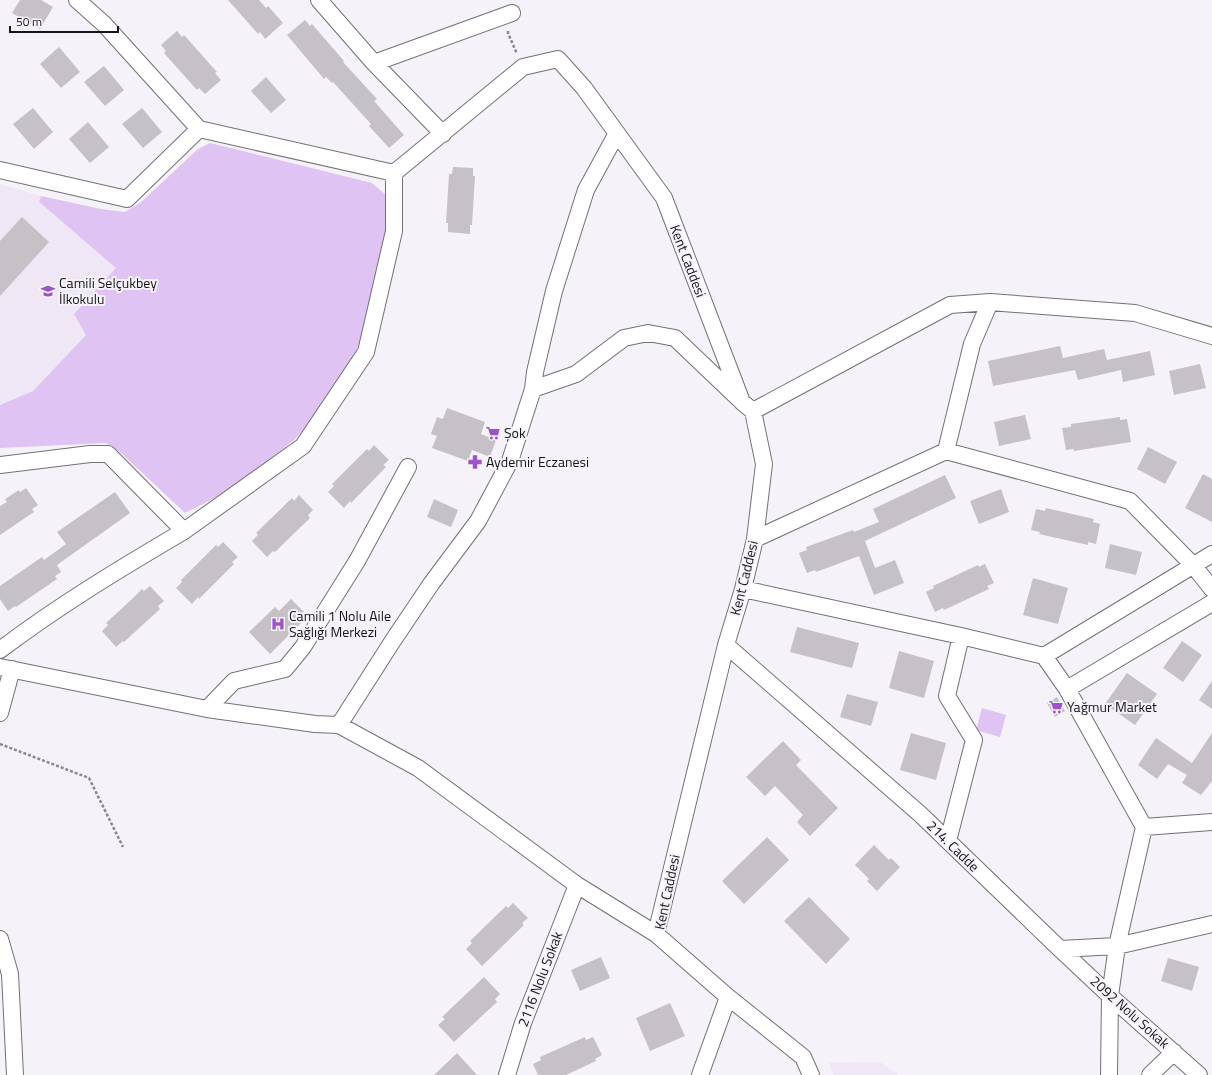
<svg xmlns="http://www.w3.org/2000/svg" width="1212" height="1075" viewBox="0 0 1212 1075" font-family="'Titillium Web',sans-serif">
<rect width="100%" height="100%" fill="#f6f2f9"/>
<path fill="#efe7f5" d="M 0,184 L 41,196 L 39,203 L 117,268 L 74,314 L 86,335 L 33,391 L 0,405 Z
M 880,1062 L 898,1075 L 833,1075 L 829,1063 Z"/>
<path fill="#dfc3f3" d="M 210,143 L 372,183 L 386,195 L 386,222 L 384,249 L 366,328 L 355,353 L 343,376 L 313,420 L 295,439 L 254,473 L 232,488 L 209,501 L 185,513 L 121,453 L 106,443 L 0,448 L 0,405 L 33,391 L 86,335 L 74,314 L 116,268 L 39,202 L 41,196 L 101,209 L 125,212 L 140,203 L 198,149 Z
M 982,708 L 1006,715 L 1000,737 L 976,730 Z"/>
<path fill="#c5c1c7" d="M 20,0 L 41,0 L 53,7 L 40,29 L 12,13 Z
M 228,0 L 259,0 L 266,8 L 268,6 L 283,23 L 265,39 L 260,32 L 258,34 Z
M 305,20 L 310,26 L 312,24 L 344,61 L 343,62 L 377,99 L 374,101 L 404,135 L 389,148 L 369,126 L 371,124 L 333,82 L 332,83 L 326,77 L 324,79 L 287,35 Z
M 177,31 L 182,37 L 184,35 L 217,72 L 215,73 L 221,80 L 205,94 L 199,88 L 197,90 L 164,53 L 166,51 L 161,45 Z
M 59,47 L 80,72 L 61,88 L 40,64 Z
M 104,66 L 124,90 L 105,106 L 84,82 Z
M 266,77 L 286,100 L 271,113 L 251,91 Z
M 33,108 L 53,132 L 34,149 L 13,124 Z
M 142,108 L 162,132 L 143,148 L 122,124 Z
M 88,122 L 109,147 L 90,163 L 69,139 Z
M 453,167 L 473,168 L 473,176 L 475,176 L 472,225 L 470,225 L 470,234 L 448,232 L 448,223 L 446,223 L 449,174 L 452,174 Z
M 22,217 L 49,242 L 0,296 L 0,241 Z
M 1060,346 L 1063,358 L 1104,349 L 1107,360 L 1150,351 L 1155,375 L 1123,382 L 1121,370 L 1078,380 L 1075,370 L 993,386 L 988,361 Z
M 1200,364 L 1206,388 L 1174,395 L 1169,371 Z
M 447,408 L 485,422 L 481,434 L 496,440 L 490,457 L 472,450 L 468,461 L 432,448 L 437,436 L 431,434 L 437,417 L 443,419 Z
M 1025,415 L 1031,439 L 999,446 L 994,422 Z
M 1120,417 L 1120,420 L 1127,419 L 1131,442 L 1074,451 L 1074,449 L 1066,450 L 1062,428 L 1071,427 L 1071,424 Z
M 374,445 L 389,460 L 383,465 L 386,467 L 351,503 L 350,501 L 344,508 L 328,492 L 334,486 L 332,484 L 367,449 L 369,451 Z
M 1148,447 L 1177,462 L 1165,484 L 1137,469 Z
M 1203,474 L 1212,479 L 1212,522 L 1185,508 Z
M 945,475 L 956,498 L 865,541 L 875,568 L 895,560 L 904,583 L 874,595 L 859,556 L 816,572 L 815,570 L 807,573 L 799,553 L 807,550 L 806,547 L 853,530 L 854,532 L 879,522 L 873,509 Z
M 26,488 L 38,505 L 32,509 L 34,512 L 0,535 L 0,506 L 7,502 L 5,499 L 19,490 L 20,492 Z
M 1001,489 L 1009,512 L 979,524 L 970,501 Z
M 115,492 L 130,513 L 57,565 L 61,572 L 55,576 L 57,579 L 16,607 L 15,606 L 8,611 L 0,599 L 0,586 L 42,557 L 44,560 L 66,544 L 57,532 Z
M 299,495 L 313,510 L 308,515 L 310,518 L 275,552 L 273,551 L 267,557 L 252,541 L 258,535 L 256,533 L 292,498 L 294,501 Z
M 434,499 L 458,510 L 451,527 L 427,517 Z
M 1046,508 L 1094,519 L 1093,522 L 1100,524 L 1096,544 L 1088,542 L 1088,545 L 1039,534 L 1040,532 L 1031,530 L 1036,509 L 1045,511 Z
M 223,542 L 238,557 L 232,562 L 234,564 L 199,599 L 198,597 L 192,604 L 176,588 L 182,582 L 181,580 L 216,545 L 218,547 Z
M 1110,544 L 1142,552 L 1136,575 L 1105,568 Z
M 985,564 L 994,583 L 987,586 L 989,589 L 944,610 L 943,608 L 935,612 L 926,592 L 934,588 L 933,586 L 978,565 L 979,567 Z
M 1033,578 L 1068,588 L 1058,624 L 1023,615 Z
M 150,586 L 164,601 L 158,606 L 160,609 L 124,642 L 123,641 L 116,647 L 102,631 L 108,625 L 106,623 L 132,599 L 142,589 L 144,591 Z
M 291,599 L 308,616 L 270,654 L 249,632 L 275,607 L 279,611 Z
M 797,627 L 859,643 L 852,668 L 790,652 Z
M 1182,641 L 1202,655 L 1183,682 L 1163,668 Z
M 899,651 L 934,661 L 924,698 L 889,688 Z
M 1127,673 L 1157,694 L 1135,725 L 1105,704 Z
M 1212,681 L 1212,709 L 1199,700 Z
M 847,694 L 878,702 L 871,726 L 840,717 Z
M 1057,697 L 1065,711 L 1055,717 L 1047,703 Z
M 911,733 L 946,743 L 936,780 L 900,770 Z
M 1212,733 L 1212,781 L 1201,795 L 1182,783 L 1187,775 L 1168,764 L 1157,779 L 1138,765 L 1156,738 L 1192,763 Z
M 783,741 L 801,760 L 796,765 L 838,808 L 810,836 L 797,822 L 803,815 L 775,786 L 765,796 L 746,777 Z
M 767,837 L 789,860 L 744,904 L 722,881 Z
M 874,845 L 889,860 L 891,858 L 900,867 L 877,891 L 867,881 L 869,879 L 855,865 Z
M 809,897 L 850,939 L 826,964 L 784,921 Z
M 513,903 L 528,918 L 522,923 L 524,925 L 482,966 L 466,949 L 472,943 L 470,941 L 506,906 L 508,908 Z
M 601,957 L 610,978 L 580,991 L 571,970 Z
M 1168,958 L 1199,967 L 1192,991 L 1161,981 Z
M 484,977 L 500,994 L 495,999 L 497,1002 L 454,1042 L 438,1025 L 445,1019 L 442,1017 Z
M 670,1003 L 685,1036 L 650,1051 L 636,1018 Z
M 585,1037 L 586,1040 L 593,1037 L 602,1055 L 595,1059 L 596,1061 L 566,1075 L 538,1075 L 533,1064 L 541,1060 L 540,1057 Z
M 457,1053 L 477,1075 L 434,1075 Z"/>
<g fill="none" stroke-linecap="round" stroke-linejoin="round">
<defs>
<path id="minor" d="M 77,0 L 104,24 L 199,129 L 394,173 L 523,67 L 558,59 L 584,88 L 664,198 L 742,402 L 753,411 L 764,464 L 755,539 L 743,589 L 726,645 L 656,934 L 728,997 L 803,1057 L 811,1075
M 319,0 L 374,63 L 443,134
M 374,63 L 512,13
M 617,133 L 586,190 L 554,291 L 535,372 L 533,389 L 576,374 L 624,338 L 648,333 L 675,338 L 739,399
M 0,170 L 127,199 L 199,129
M 753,411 L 950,305 L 990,302
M 946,451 L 972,344 L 990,302 L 1135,313 L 1212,336
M 0,465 L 90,454 L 108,454 L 184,531 C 121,568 58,606 0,650
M 184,531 L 303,446 L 366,352 L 394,231 L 394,173
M 755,539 L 946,451 L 1130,501 L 1193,565 L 1212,589
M 743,589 L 961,636 L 1044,656
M 726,645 L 920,814 L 1060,949 L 1117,946 L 1212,924
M 0,667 L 207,709 L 315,724 L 339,725 L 418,768 L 577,885 L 656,934
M 1067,689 L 1212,603
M 207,709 L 234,681 L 285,669 L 303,647 L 357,561 L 408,467
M 0,713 L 12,669
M 339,725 L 392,642 L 431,584 L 478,521 L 510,461 L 533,389
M 1144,827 L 1212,822
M 948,841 L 974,740 L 947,696 L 961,636
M 0,939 L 10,974 L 15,1075
M 1060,949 L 1110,996 L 1199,1075
M 507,1075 L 523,1023 L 577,885
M 700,1075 L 728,997
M 1109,1075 L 1110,996 L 1117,946 L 1144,827 L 1067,689 L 1044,656 L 1212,554
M 1150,1075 L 1174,1052"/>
</defs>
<use href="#minor" stroke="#737076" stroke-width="18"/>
<path stroke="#8a888d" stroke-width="2.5" stroke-dasharray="3 2" stroke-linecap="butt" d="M 508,31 L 508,33 L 517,54
M 0,744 L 89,778 L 123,847"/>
<use href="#minor" stroke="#fff" stroke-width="16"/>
</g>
<defs>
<symbol id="school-bare" viewBox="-9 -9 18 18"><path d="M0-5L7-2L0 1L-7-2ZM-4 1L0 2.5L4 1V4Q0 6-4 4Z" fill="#9d54c7" stroke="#f6f2f9" stroke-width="2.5" paint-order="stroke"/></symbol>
<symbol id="supermarket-bare" viewBox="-9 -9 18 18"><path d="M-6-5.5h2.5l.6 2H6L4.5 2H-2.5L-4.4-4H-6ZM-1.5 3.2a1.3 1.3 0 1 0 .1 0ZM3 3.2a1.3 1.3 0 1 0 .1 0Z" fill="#9d54c7" stroke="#f6f2f9" stroke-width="2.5" paint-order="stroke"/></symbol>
<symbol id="pharmacy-bare" viewBox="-9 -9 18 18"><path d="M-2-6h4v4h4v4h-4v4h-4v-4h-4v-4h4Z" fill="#9d54c7" stroke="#f6f2f9" stroke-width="2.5" paint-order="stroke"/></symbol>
<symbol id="hospital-bare" viewBox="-9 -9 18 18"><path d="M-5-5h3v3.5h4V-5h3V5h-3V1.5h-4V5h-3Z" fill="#9d54c7" stroke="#f6f2f9" stroke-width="2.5" paint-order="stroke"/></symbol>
</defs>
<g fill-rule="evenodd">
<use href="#school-bare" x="38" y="281" width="20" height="20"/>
<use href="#supermarket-bare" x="483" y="423" width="20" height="20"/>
<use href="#pharmacy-bare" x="465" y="452" width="20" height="20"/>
<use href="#hospital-bare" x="268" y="614" width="20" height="20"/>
<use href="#supermarket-bare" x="1046" y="697" width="20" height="20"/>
</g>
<g text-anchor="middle" stroke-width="4" stroke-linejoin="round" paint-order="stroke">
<g font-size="14" fill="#161517" stroke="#f6f2f9">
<text transform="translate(688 261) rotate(69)" y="5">Kent Caddesi</text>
<text transform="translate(744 578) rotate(-76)" y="5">Kent Caddesi</text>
<text transform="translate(953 846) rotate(44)" y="5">214. Cadde</text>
<text transform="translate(667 892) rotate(-78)" y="5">Kent Caddesi</text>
<text transform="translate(540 979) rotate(-69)" y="5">2116 Nolu Sokak</text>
<text transform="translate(1130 1012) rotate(42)" y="5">2092 Nolu Sokak</text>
</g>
<g font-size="14" fill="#161517" stroke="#f6f2f9" text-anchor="start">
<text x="59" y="288">Camili Selçukbey<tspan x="59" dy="16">İlkokulu</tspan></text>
<text x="504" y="438">Şok</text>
<text x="486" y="467">Aydemir Eczanesi</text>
<text x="289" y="621">Camili 1 Nolu Aile<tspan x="289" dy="16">Sağlığı Merkezi</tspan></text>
<text x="1067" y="712">Yağmur Market</text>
</g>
</g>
<path d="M10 26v6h108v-6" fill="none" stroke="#161517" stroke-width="2"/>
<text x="16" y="26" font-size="12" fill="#161517" stroke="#f6f2f9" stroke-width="3" paint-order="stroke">50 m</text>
</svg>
